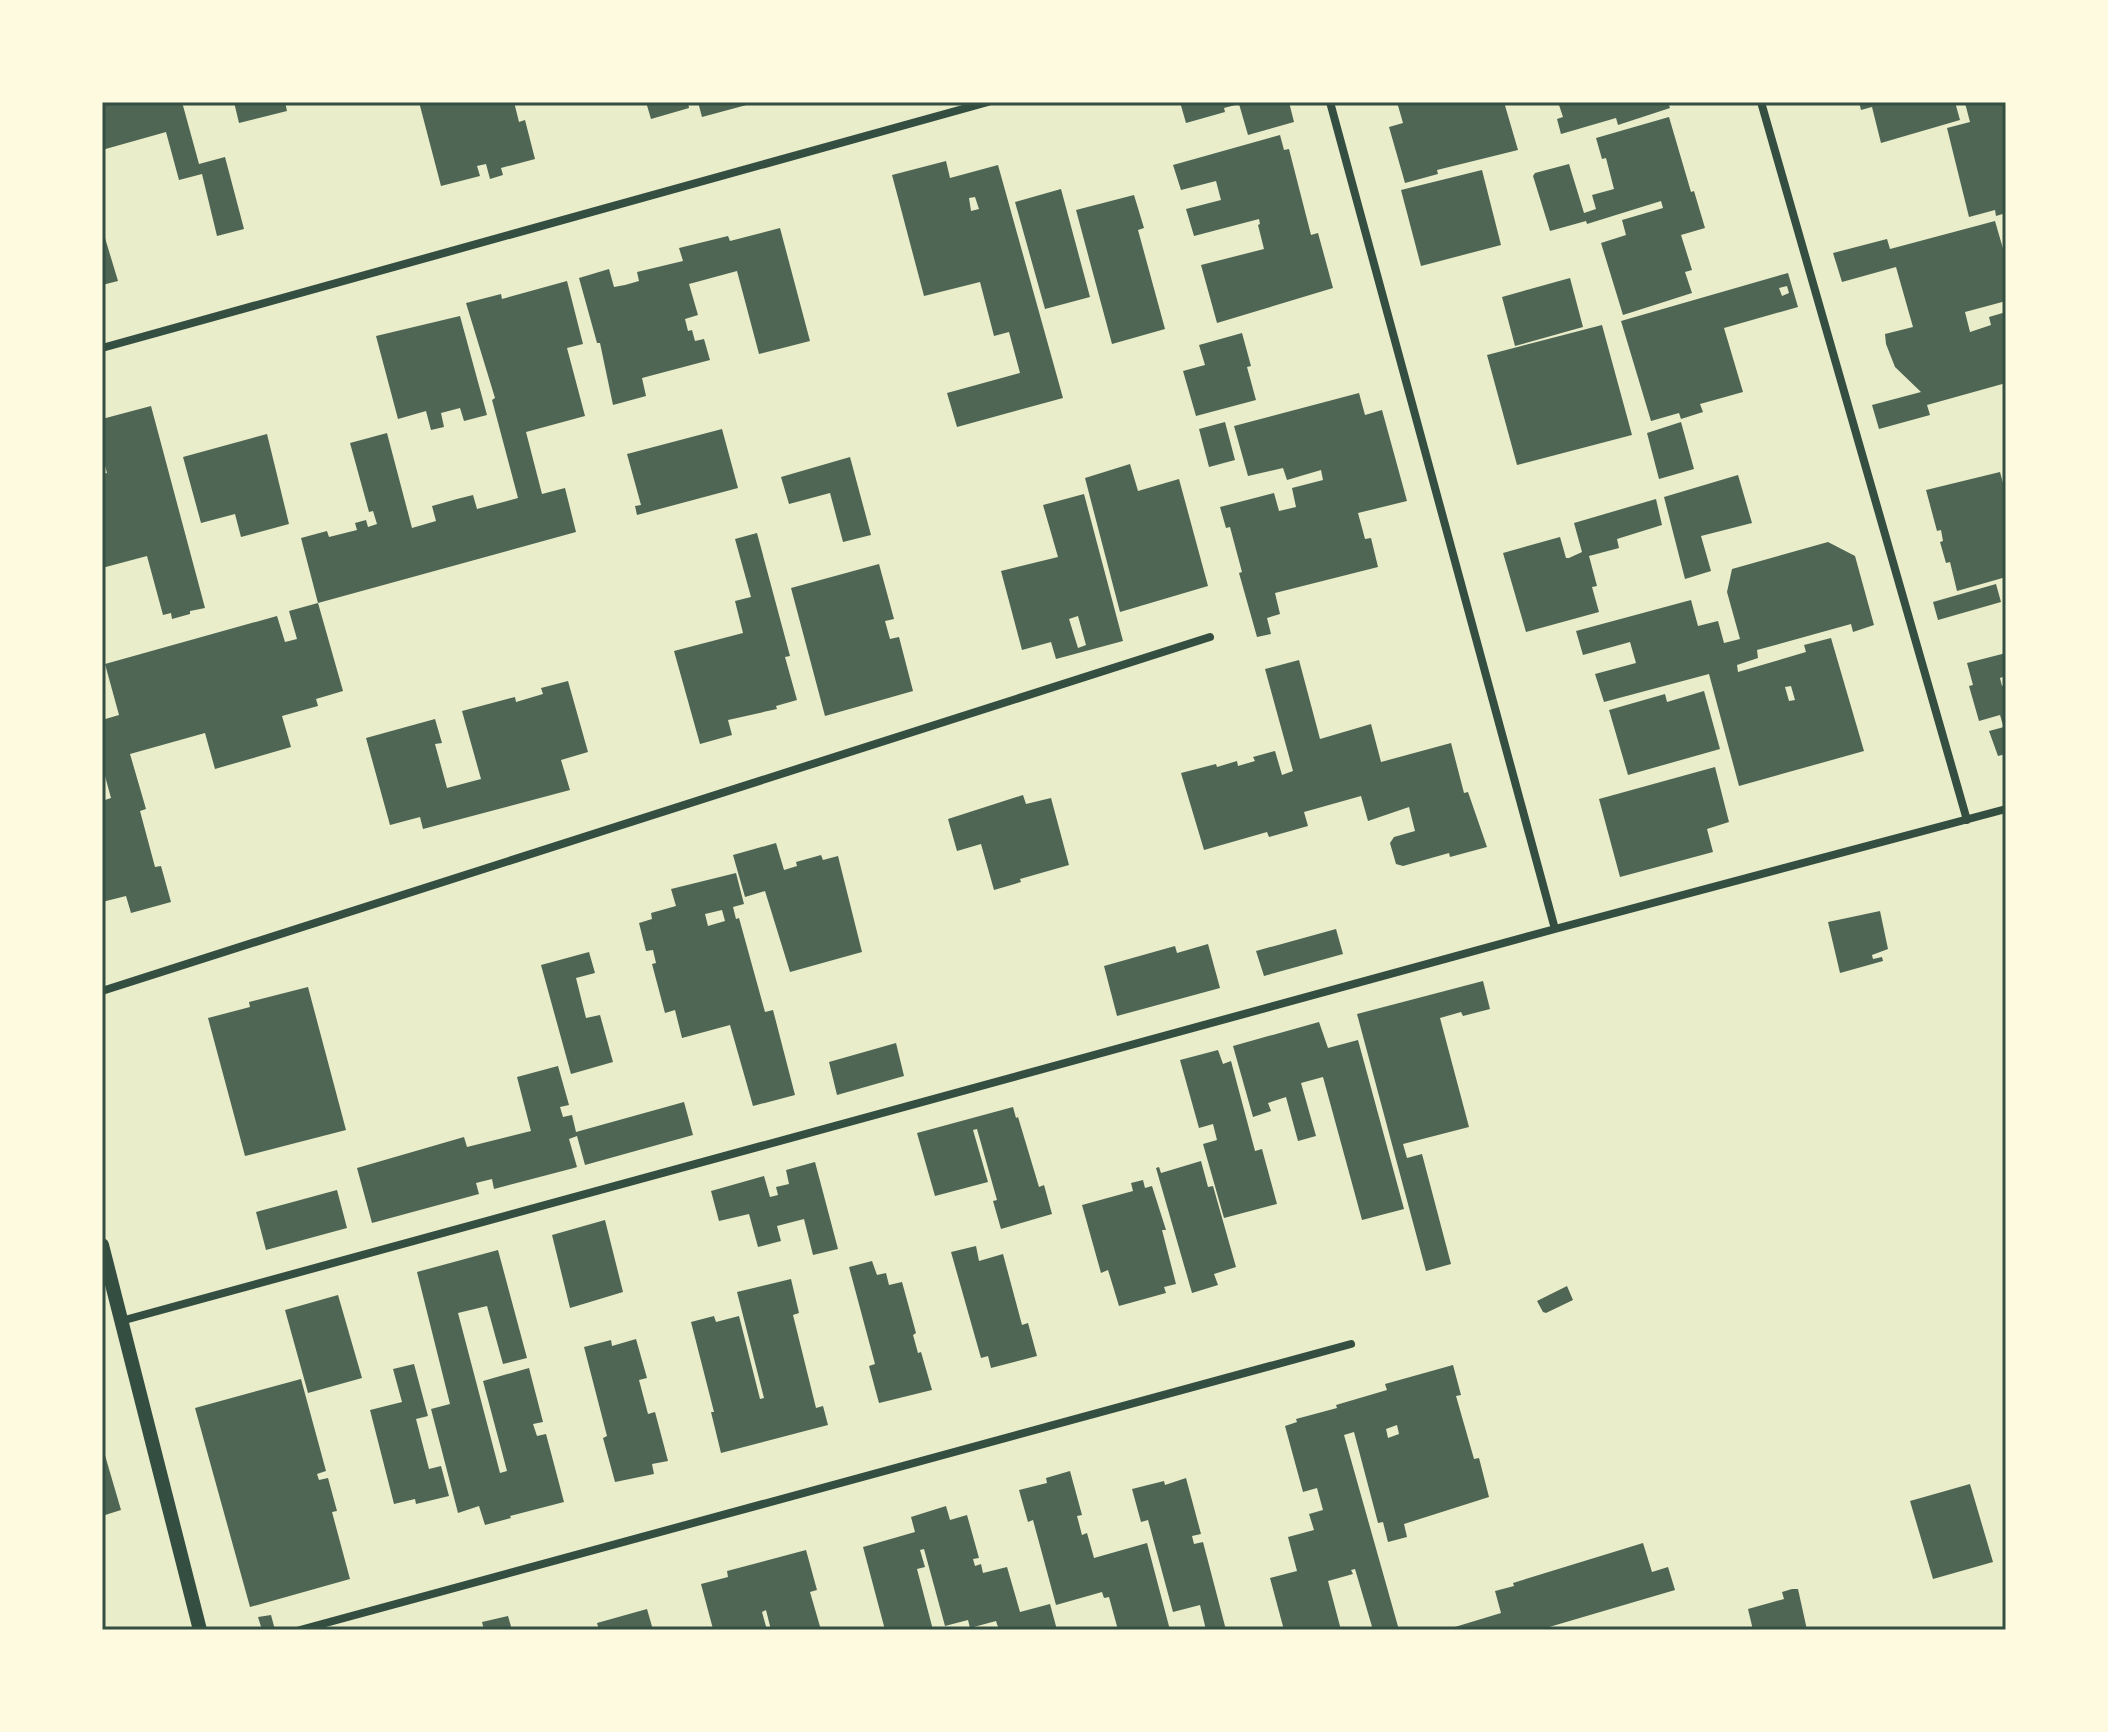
<svg xmlns="http://www.w3.org/2000/svg" width="2108" height="1732" viewBox="0 0 2108 1732" font-family="'PT Serif',serif">
<rect width="100%" height="100%" fill="#e9edc9"/>
<path fill="#4f6655" fill-rule="evenodd" d="M 102,102 L 182,102 L 199,164 L 225,157 L 244,229 L 217,236 L 202,174 L 179,180 L 166,132 L 102,150 Z
M 234,102 L 285,102 L 287,111 L 239,123 Z
M 419,102 L 514,102 L 519,122 L 525,120 L 535,159 L 501,168 L 503,175 L 490,179 L 486,164 L 477,166 L 480,176 L 441,186 Z
M 646,102 L 688,102 L 689,108 L 651,119 Z
M 698,102 L 754,102 L 754,103 L 702,117 Z
M 1180,102 L 1289,102 L 1294,122 L 1248,135 L 1239,104 L 1224,108 L 1225,112 L 1186,123 Z
M 1397,102 L 1504,102 L 1518,150 L 1437,170 L 1438,174 L 1405,183 L 1389,127 L 1403,123 Z
M 1558,102 L 1668,102 L 1670,108 L 1618,125 L 1616,118 L 1561,134 L 1557,119 L 1563,117 Z
M 1859,102 L 1955,102 L 1960,120 L 1881,143 L 1872,107 L 1861,110 Z
M 1969,102 L 2003,102 L 2006,111 L 2006,213 L 1996,216 L 1995,210 L 1969,217 L 1947,128 L 1970,122 L 1965,103 Z
M 1669,117 L 1691,192 L 1694,191 L 1705,228 L 1681,235 L 1692,270 L 1685,272 L 1692,293 L 1623,315 L 1601,243 L 1626,235 L 1622,220 L 1663,208 L 1661,201 L 1587,224 L 1586,221 L 1550,231 L 1533,176 L 1535,173 L 1569,164 L 1584,213 L 1596,209 L 1592,195 L 1614,189 L 1606,158 L 1602,159 L 1596,138 Z
M 1280,135 L 1284,150 L 1289,149 L 1311,235 L 1318,233 L 1333,288 L 1217,323 L 1201,265 L 1264,249 L 1258,225 L 1260,224 L 1259,219 L 1194,236 L 1186,209 L 1221,200 L 1216,181 L 1181,190 L 1173,165 Z
M 946,161 L 950,178 L 998,165 L 1063,398 L 957,427 L 947,393 L 1020,373 L 1009,332 L 994,336 L 980,282 L 924,296 L 892,175 ZM 975,197 L 979,209 L 971,211 L 969,198 Z
M 1482,170 L 1501,245 L 1421,266 L 1401,190 Z
M 1061,189 L 1090,297 L 1045,309 L 1015,202 Z
M 1134,195 L 1144,228 L 1138,230 L 1165,329 L 1112,344 L 1076,210 Z
M 1995,221 L 2006,259 L 2006,301 L 1965,312 L 1970,332 L 1991,325 L 1989,317 L 2006,312 L 2006,383 L 1927,405 L 1930,415 L 1879,429 L 1872,405 L 1921,392 L 1895,367 L 1886,344 L 1885,334 L 1913,327 L 1909,313 L 1896,267 L 1842,282 L 1833,253 L 1887,239 L 1890,249 Z
M 102,228 L 118,281 L 102,285 Z
M 780,228 L 810,341 L 759,354 L 737,271 L 689,284 L 698,315 L 685,319 L 688,331 L 692,330 L 695,341 L 704,339 L 710,360 L 642,378 L 646,396 L 613,405 L 600,343 L 597,343 L 579,278 L 609,269 L 614,287 L 625,285 L 639,281 L 637,272 L 683,261 L 679,248 L 728,236 L 730,241 Z
M 1788,273 L 1798,307 L 1724,328 L 1743,392 L 1700,404 L 1703,412 L 1681,419 L 1679,413 L 1651,421 L 1621,321 ZM 1787,286 L 1789,293 L 1782,296 L 1779,288 Z
M 1570,278 L 1583,327 L 1515,346 L 1502,297 Z
M 567,281 L 583,344 L 567,348 L 585,416 L 526,432 L 542,494 L 565,488 L 576,532 L 318,603 L 301,538 L 327,531 L 329,537 L 357,530 L 355,523 L 366,520 L 368,527 L 377,524 L 373,511 L 369,512 L 350,443 L 387,433 L 412,528 L 436,521 L 432,506 L 457,499 L 473,495 L 477,509 L 518,498 L 492,400 L 495,398 L 466,303 L 501,294 L 502,299 Z
M 460,316 L 487,415 L 464,421 L 460,408 L 441,413 L 444,427 L 431,430 L 426,411 L 398,419 L 376,336 Z
M 1602,325 L 1632,435 L 1517,465 L 1487,355 Z
M 1242,333 L 1251,366 L 1247,367 L 1256,400 L 1196,416 L 1183,371 L 1205,365 L 1199,345 Z
M 1359,393 L 1365,415 L 1382,410 L 1407,501 L 1358,513 L 1365,539 L 1371,538 L 1378,567 L 1275,593 L 1280,614 L 1267,618 L 1271,634 L 1257,637 L 1239,573 L 1242,572 L 1230,527 L 1226,528 L 1220,507 L 1274,493 L 1279,511 L 1296,507 L 1292,488 L 1323,480 L 1321,470 L 1287,480 L 1283,468 L 1248,476 L 1234,426 Z
M 151,406 L 205,608 L 190,611 L 190,614 L 172,619 L 171,613 L 163,615 L 147,556 L 102,568 L 102,474 L 107,473 L 102,455 L 102,419 Z
M 1225,422 L 1235,460 L 1209,467 L 1199,429 Z
M 1681,422 L 1694,469 L 1659,479 L 1647,433 Z
M 722,429 L 738,488 L 637,515 L 635,506 L 641,505 L 627,454 Z
M 267,434 L 289,524 L 241,537 L 235,514 L 201,523 L 183,457 Z
M 850,457 L 871,535 L 843,542 L 830,493 L 789,504 L 781,477 Z
M 1130,464 L 1138,491 L 1179,479 L 1208,586 L 1120,612 L 1085,478 Z
M 2000,472 L 2006,494 L 2006,577 L 1957,591 L 1950,562 L 1946,563 L 1940,542 L 1943,541 L 1941,530 L 1937,531 L 1926,490 Z
M 1738,475 L 1752,523 L 1701,536 L 1711,571 L 1685,579 L 1664,497 Z
M 1084,494 L 1123,641 L 1056,659 L 1051,642 L 1022,650 L 1001,571 L 1058,557 L 1043,505 ZM 1078,616 L 1086,645 L 1078,648 L 1069,619 Z
M 1656,499 L 1662,525 L 1617,539 L 1619,548 L 1589,556 L 1597,586 L 1592,587 L 1599,612 L 1526,632 L 1503,553 L 1560,537 L 1566,558 L 1569,558 L 1582,552 L 1574,523 Z
M 757,533 L 790,656 L 785,657 L 797,700 L 776,706 L 777,709 L 728,720 L 732,735 L 700,744 L 674,651 L 743,633 L 735,601 L 751,597 L 735,539 Z
M 1828,542 L 1855,556 L 1874,625 L 1853,632 L 1851,624 L 1757,650 L 1758,658 L 1737,665 L 1738,672 L 1806,652 L 1804,645 L 1831,638 L 1864,751 L 1739,786 L 1709,674 L 1604,702 L 1595,674 L 1636,663 L 1630,642 L 1583,655 L 1576,631 L 1691,600 L 1698,626 L 1718,621 L 1724,643 L 1740,639 L 1727,592 L 1732,569 ZM 1791,686 L 1795,700 L 1789,701 L 1785,687 Z
M 879,564 L 894,619 L 885,621 L 890,639 L 899,637 L 913,691 L 825,716 L 791,588 Z
M 1996,584 L 2001,602 L 1938,620 L 1933,602 Z
M 318,603 L 343,691 L 316,699 L 318,706 L 282,716 L 291,747 L 215,769 L 205,733 L 130,754 L 146,809 L 140,811 L 155,867 L 161,866 L 171,902 L 131,913 L 126,896 L 102,902 L 102,801 L 111,798 L 102,765 L 102,720 L 119,715 L 105,664 L 277,616 L 285,642 L 297,639 L 289,611 Z
M 2006,653 L 2006,676 L 2000,678 L 2002,686 L 2006,685 L 2006,754 L 1998,756 L 1989,731 L 2004,727 L 2002,722 L 2000,715 L 1979,721 L 1969,686 L 1973,685 L 1967,663 Z
M 1299,660 L 1320,739 L 1371,724 L 1381,762 L 1451,743 L 1464,793 L 1468,792 L 1487,847 L 1450,857 L 1449,853 L 1403,866 L 1396,864 L 1390,843 L 1394,837 L 1415,831 L 1409,807 L 1368,821 L 1361,796 L 1304,812 L 1308,826 L 1269,837 L 1267,832 L 1204,850 L 1181,773 L 1216,764 L 1217,767 L 1237,761 L 1238,766 L 1255,761 L 1253,757 L 1275,751 L 1282,775 L 1293,771 L 1265,669 Z
M 568,681 L 588,752 L 561,760 L 570,790 L 423,829 L 420,817 L 390,825 L 366,738 L 435,719 L 442,743 L 435,744 L 447,788 L 481,779 L 462,711 L 515,697 L 516,702 L 543,694 L 541,688 Z
M 1704,691 L 1720,749 L 1628,775 L 1609,710 L 1665,694 L 1667,702 Z
M 1715,767 L 1729,822 L 1707,829 L 1713,852 L 1620,877 L 1599,799 Z
M 1023,795 L 1026,804 L 1051,798 L 1069,865 L 1020,879 L 1021,882 L 994,890 L 981,844 L 957,851 L 948,819 Z
M 776,843 L 784,870 L 797,866 L 796,862 L 814,857 L 821,855 L 823,860 L 838,856 L 862,952 L 790,972 L 765,891 L 745,897 L 733,855 Z
M 736,873 L 744,904 L 733,907 L 736,919 L 739,918 L 765,1012 L 773,1010 L 795,1095 L 753,1106 L 730,1025 L 682,1038 L 675,1010 L 665,1013 L 652,964 L 656,963 L 653,950 L 646,951 L 639,923 L 652,919 L 651,913 L 676,906 L 671,889 ZM 722,910 L 725,921 L 708,926 L 705,914 Z
M 1880,911 L 1888,949 L 1872,955 L 1873,959 L 1882,957 L 1883,961 L 1840,973 L 1828,922 Z
M 1336,929 L 1343,954 L 1264,976 L 1256,951 Z
M 1208,944 L 1220,988 L 1117,1016 L 1104,966 L 1175,946 L 1177,953 Z
M 589,952 L 595,973 L 576,978 L 586,1018 L 600,1015 L 613,1062 L 571,1074 L 541,965 Z
M 1483,981 L 1490,1009 L 1463,1016 L 1461,1012 L 1440,1018 L 1469,1127 L 1403,1144 L 1407,1158 L 1422,1154 L 1451,1264 L 1426,1271 L 1357,1014 Z
M 308,987 L 346,1130 L 245,1156 L 208,1018 L 250,1007 L 249,1002 Z
M 1319,1022 L 1328,1048 L 1358,1040 L 1404,1209 L 1362,1220 L 1323,1077 L 1301,1083 L 1316,1136 L 1298,1141 L 1286,1097 L 1268,1103 L 1271,1111 L 1253,1117 L 1233,1046 Z
M 896,1043 L 904,1076 L 837,1095 L 829,1062 Z
M 1218,1050 L 1223,1064 L 1231,1061 L 1255,1151 L 1262,1149 L 1277,1204 L 1224,1218 L 1203,1144 L 1217,1140 L 1213,1124 L 1199,1128 L 1180,1060 Z
M 558,1066 L 569,1105 L 560,1107 L 563,1117 L 572,1115 L 576,1132 L 684,1102 L 693,1135 L 585,1165 L 577,1136 L 569,1139 L 577,1167 L 574,1168 L 494,1189 L 492,1179 L 476,1183 L 479,1194 L 372,1223 L 357,1168 L 464,1137 L 467,1147 L 531,1131 L 517,1077 Z
M 1013,1107 L 1016,1118 L 1018,1117 L 1039,1187 L 1044,1185 L 1052,1214 L 1001,1229 L 993,1201 L 997,1200 L 977,1129 L 973,1130 L 988,1182 L 935,1196 L 917,1133 Z
M 1201,1161 L 1208,1187 L 1213,1186 L 1236,1267 L 1214,1274 L 1218,1285 L 1192,1293 L 1156,1168 L 1159,1167 L 1161,1173 Z
M 815,1162 L 838,1249 L 813,1255 L 804,1219 L 777,1226 L 781,1241 L 758,1247 L 749,1214 L 719,1221 L 711,1191 L 764,1176 L 770,1197 L 778,1195 L 776,1187 L 789,1184 L 786,1170 Z
M 1143,1180 L 1145,1188 L 1152,1186 L 1166,1230 L 1162,1230 L 1176,1284 L 1164,1287 L 1166,1293 L 1119,1306 L 1108,1270 L 1101,1273 L 1082,1205 L 1133,1191 L 1131,1183 Z
M 337,1190 L 347,1228 L 266,1250 L 256,1212 Z
M 605,1220 L 623,1292 L 570,1308 L 552,1235 Z
M 976,1246 L 979,1261 L 1003,1254 L 1022,1325 L 1028,1323 L 1037,1356 L 991,1368 L 988,1356 L 981,1358 L 951,1252 Z
M 498,1250 L 527,1358 L 503,1364 L 487,1306 L 458,1313 L 500,1473 L 507,1471 L 483,1381 L 529,1368 L 543,1422 L 533,1424 L 537,1436 L 546,1434 L 564,1502 L 510,1516 L 511,1518 L 485,1525 L 479,1506 L 458,1513 L 431,1409 L 450,1404 L 417,1272 Z
M 872,1261 L 877,1275 L 886,1273 L 889,1285 L 902,1282 L 916,1333 L 913,1335 L 918,1353 L 921,1352 L 932,1390 L 879,1403 L 869,1366 L 875,1364 L 849,1267 Z
M 791,1279 L 799,1313 L 793,1315 L 816,1408 L 823,1406 L 828,1425 L 721,1453 L 711,1412 L 714,1412 L 691,1322 L 714,1316 L 716,1322 L 739,1316 L 760,1399 L 764,1398 L 737,1292 Z
M 1567,1286 L 1573,1300 L 1546,1313 L 1543,1312 L 1537,1301 Z
M 338,1295 L 362,1378 L 308,1393 L 285,1310 Z
M 636,1339 L 647,1378 L 639,1380 L 648,1414 L 655,1412 L 668,1461 L 652,1464 L 654,1474 L 615,1482 L 603,1438 L 607,1436 L 584,1347 L 611,1340 L 612,1346 Z
M 414,1364 L 428,1416 L 416,1419 L 429,1469 L 441,1466 L 449,1496 L 416,1504 L 415,1499 L 394,1504 L 370,1410 L 402,1402 L 393,1369 Z
M 1453,1365 L 1461,1395 L 1456,1396 L 1474,1459 L 1479,1458 L 1489,1497 L 1404,1524 L 1407,1537 L 1388,1542 L 1383,1522 L 1378,1523 L 1354,1432 L 1344,1435 L 1399,1630 L 1373,1630 L 1355,1569 L 1351,1570 L 1353,1574 L 1328,1581 L 1341,1630 L 1284,1630 L 1270,1578 L 1297,1571 L 1288,1537 L 1314,1530 L 1309,1514 L 1323,1510 L 1317,1488 L 1303,1492 L 1285,1426 L 1297,1422 L 1296,1419 L 1337,1408 L 1336,1405 L 1387,1390 L 1385,1384 ZM 1397,1425 L 1399,1434 L 1388,1438 L 1386,1429 Z
M 301,1379 L 326,1471 L 317,1474 L 319,1480 L 328,1478 L 337,1511 L 332,1512 L 350,1579 L 250,1607 L 195,1408 Z
M 102,1445 L 121,1510 L 102,1516 Z
M 1070,1471 L 1082,1515 L 1077,1516 L 1082,1535 L 1087,1533 L 1094,1558 L 1147,1543 L 1170,1630 L 1118,1630 L 1109,1597 L 1104,1598 L 1102,1592 L 1056,1605 L 1033,1520 L 1028,1522 L 1019,1490 L 1047,1483 L 1046,1478 Z
M 1186,1478 L 1201,1534 L 1192,1536 L 1194,1544 L 1203,1542 L 1226,1630 L 1206,1630 L 1200,1605 L 1173,1612 L 1148,1520 L 1141,1522 L 1132,1489 L 1164,1481 L 1165,1485 Z
M 1970,1484 L 1993,1562 L 1933,1579 L 1910,1501 Z
M 946,1506 L 950,1520 L 967,1515 L 979,1558 L 973,1559 L 975,1566 L 981,1564 L 983,1573 L 1007,1567 L 1020,1612 L 1050,1604 L 1057,1630 L 999,1630 L 996,1621 L 970,1628 L 968,1620 L 945,1626 L 924,1549 L 920,1550 L 925,1567 L 917,1569 L 933,1630 L 885,1630 L 863,1547 L 915,1532 L 911,1517 Z
M 1643,1543 L 1652,1572 L 1668,1567 L 1675,1590 L 1539,1630 L 1445,1630 L 1501,1613 L 1495,1591 L 1514,1586 L 1513,1583 Z
M 806,1550 L 817,1590 L 810,1592 L 821,1630 L 771,1630 L 766,1610 L 762,1612 L 767,1630 L 713,1629 L 701,1584 L 728,1577 L 727,1571 Z
M 1792,1589 L 1798,1589 L 1807,1630 L 1753,1630 L 1748,1609 L 1784,1599 L 1782,1592 Z
M 647,1609 L 653,1630 L 599,1630 L 597,1623 Z
M 271,1615 L 275,1630 L 262,1630 L 258,1617 Z
M 508,1616 L 512,1630 L 484,1630 L 482,1622 Z"/>
<g fill="none" stroke-linecap="round" stroke-linejoin="round">
<path stroke="#344e41" stroke-width="8" d="M 1330,102 L 1555,929
M 1761,102 L 1967,820
M 102,348 L 988,102
M 102,991 L 1210,637
M 121,1321 L 1555,929 L 2006,809
M 300,1630 L 1351,1344"/>
<path stroke="#344e41" stroke-width="14" d="M 102,1245 L 200,1630"/>
</g>
<rect width="2108" height="1732" fill="none" stroke="#fefae0" stroke-width="208"/>
<rect x="104" y="104" width="1900" height="1524" fill="none" stroke="#344e41" stroke-width="3"/>
</svg>
